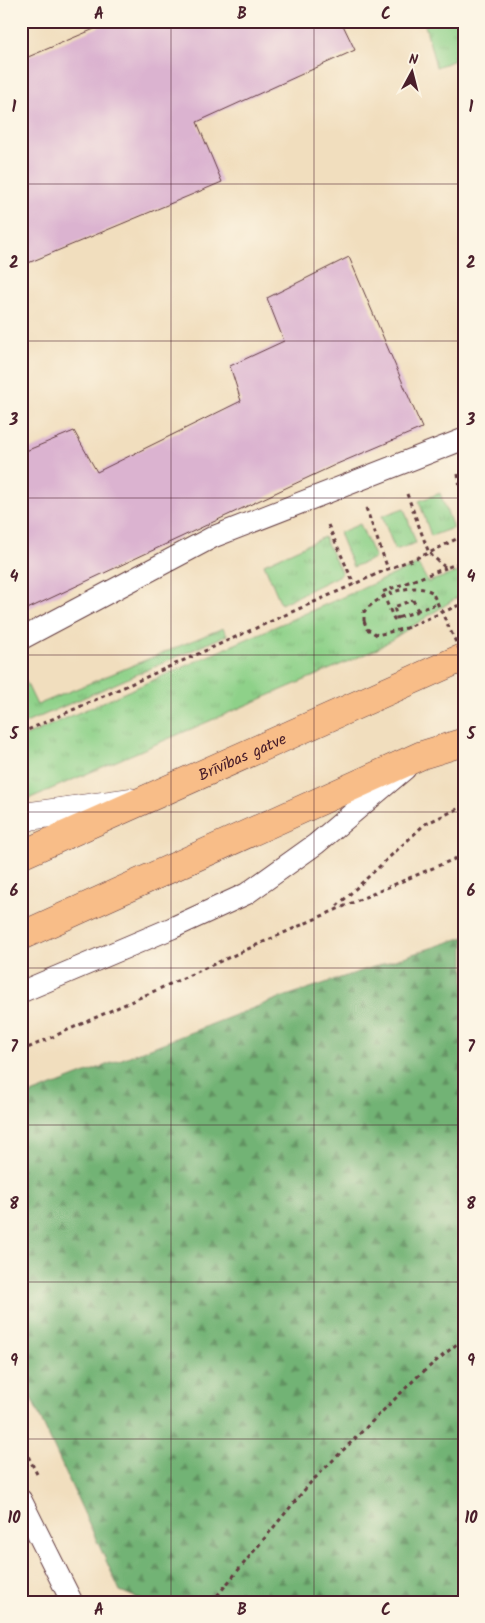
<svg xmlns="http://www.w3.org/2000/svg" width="485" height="1623" viewBox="0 0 485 1623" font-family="Kalam,sans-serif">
<defs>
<pattern id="grass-tufts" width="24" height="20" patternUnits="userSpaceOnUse" patternTransform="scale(1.25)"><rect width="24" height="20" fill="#8ed189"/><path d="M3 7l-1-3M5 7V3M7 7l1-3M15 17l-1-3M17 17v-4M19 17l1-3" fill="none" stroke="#7cb376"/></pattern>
<pattern id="forest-firs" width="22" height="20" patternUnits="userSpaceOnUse" patternTransform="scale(1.25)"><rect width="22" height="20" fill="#72b375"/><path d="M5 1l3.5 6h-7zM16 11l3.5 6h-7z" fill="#609160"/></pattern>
</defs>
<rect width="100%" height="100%" fill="#fcf5e5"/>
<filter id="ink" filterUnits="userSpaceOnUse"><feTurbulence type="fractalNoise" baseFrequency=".02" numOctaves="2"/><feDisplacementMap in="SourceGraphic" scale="10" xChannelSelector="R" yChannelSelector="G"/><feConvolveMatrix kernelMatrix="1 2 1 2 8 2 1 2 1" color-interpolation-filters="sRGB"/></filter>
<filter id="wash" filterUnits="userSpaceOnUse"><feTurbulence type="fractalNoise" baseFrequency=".0096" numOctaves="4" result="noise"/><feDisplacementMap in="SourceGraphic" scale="20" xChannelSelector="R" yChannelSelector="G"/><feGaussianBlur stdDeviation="1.12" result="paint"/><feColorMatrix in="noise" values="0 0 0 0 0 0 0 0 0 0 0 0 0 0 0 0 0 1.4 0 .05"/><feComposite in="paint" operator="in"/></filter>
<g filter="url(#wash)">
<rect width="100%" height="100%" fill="#f1debe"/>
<path fill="url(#grass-tufts)" stroke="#6c785a" d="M 424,21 L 464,21 L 464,57 L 436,67 Z
M 440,493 L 453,528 L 431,536 L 419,501 Z
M 404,508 L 416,543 L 395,550 L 382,516 Z
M 360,524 L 375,558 L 353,567 L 339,533 Z
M 324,537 L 342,574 L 281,604 L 264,564 Z
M 418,564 L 428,582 L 464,570 L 464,593 L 377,649 L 21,802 L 21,738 Z
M 223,628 L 227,635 L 21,725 L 21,680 L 25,680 L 37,705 Z"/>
<path fill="url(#forest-firs)" stroke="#5e6950" d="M 464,937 L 464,1602 L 147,1602 L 120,1591 L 21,1376 L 21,1098 L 277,999 Z"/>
<g id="blocks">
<path fill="#dbb3d0" d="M 113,21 L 341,21 L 355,50 L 197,122 L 222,182 L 21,266 L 21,60 Z
M 349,257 L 422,428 L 337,464 L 21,612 L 21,453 L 74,431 L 97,472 L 241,401 L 230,366 L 284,341 L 267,298 Z"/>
</g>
</g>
<g filter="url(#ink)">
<use href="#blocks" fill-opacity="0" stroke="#633c41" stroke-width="1"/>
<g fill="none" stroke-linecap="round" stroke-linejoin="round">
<defs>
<path id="lane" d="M 21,639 L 213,537 L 464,439
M 21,992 L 172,928 L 246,894 L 316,844 L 405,769
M 21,1500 L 72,1602"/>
<path id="street" d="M 21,820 L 30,816 L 130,802"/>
<g id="highway">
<path id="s1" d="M 21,855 L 464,657"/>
<path d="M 21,936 L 422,755 L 464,742"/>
</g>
</defs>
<use href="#lane" stroke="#633c41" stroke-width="23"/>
<use href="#street" stroke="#633c41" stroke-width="29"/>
<use href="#highway" stroke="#633c41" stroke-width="29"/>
<path stroke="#633c41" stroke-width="3" stroke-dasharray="4 4" stroke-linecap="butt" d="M 458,474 L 464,515
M 407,494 L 429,553 L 446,568 L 464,561
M 366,508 L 388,569
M 328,525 L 354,584
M 416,611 L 439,603
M 418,611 L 394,619 L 382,592 L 446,568
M 399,617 L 397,618 L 394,607 L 413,600
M 364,621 L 367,629 L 377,635 L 406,628 L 464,603
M 21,733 L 388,569 L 429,553 L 464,535
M 337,906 L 425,824 L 464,806
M 21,1051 C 169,985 315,917 464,855
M 21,1442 L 37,1474
M 212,1602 L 311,1482 L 417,1377 L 464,1338"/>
<use href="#lane" stroke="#fff" stroke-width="21"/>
<use href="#street" stroke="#fff" stroke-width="28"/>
<use href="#highway" stroke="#f8bd88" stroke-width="28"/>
<path stroke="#633c41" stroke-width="3" stroke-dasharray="4 4" stroke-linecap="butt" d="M 413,600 L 418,611
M 364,621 L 364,612 C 378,595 411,581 432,592 L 464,659"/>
</g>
</g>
<path fill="none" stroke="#4a1f2b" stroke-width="1" stroke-opacity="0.55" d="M 171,21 L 171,1602M 314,21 L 314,1602M 21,184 L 464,184M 21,341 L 464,341M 21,498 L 464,498M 21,655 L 464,655M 21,812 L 464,812M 21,968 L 464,968M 21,1125 L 464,1125M 21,1282 L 464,1282M 21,1439 L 464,1439"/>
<g text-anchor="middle" stroke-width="5" stroke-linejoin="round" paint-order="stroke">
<g font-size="16" fill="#4a1f2b" stroke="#fcf5e5">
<text dy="6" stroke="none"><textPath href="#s1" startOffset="242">Brīvības gatve</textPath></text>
</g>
</g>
<rect width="485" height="1623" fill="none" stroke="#fcf5e5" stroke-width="55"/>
<g transform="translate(412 72) rotate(7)" stroke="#fcf5e5" stroke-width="4" paint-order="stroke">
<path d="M0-4L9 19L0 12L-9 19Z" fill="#4a1f2b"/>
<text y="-8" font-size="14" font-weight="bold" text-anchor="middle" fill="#4a1f2b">N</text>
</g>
<rect x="28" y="28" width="430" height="1568" fill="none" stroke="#4a1f2b" stroke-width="2"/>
<g font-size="16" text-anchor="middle" font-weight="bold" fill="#4a1f2b">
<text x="99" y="19">A</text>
<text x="242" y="19">B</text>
<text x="386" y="19">C</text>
<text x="14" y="112">1</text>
<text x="471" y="112">1</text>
<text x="14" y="268">2</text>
<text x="471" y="268">2</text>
<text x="14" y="425">3</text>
<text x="471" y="425">3</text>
<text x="14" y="582">4</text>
<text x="471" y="582">4</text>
<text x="14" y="739">5</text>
<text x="471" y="739">5</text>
<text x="14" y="896">6</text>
<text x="471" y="896">6</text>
<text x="14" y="1052">7</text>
<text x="471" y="1052">7</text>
<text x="14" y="1209">8</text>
<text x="471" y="1209">8</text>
<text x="14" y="1366">9</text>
<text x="471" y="1366">9</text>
<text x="14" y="1523">10</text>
<text x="471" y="1523">10</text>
<text x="99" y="1615">A</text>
<text x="242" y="1615">B</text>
<text x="386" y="1615">C</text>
</g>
</svg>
